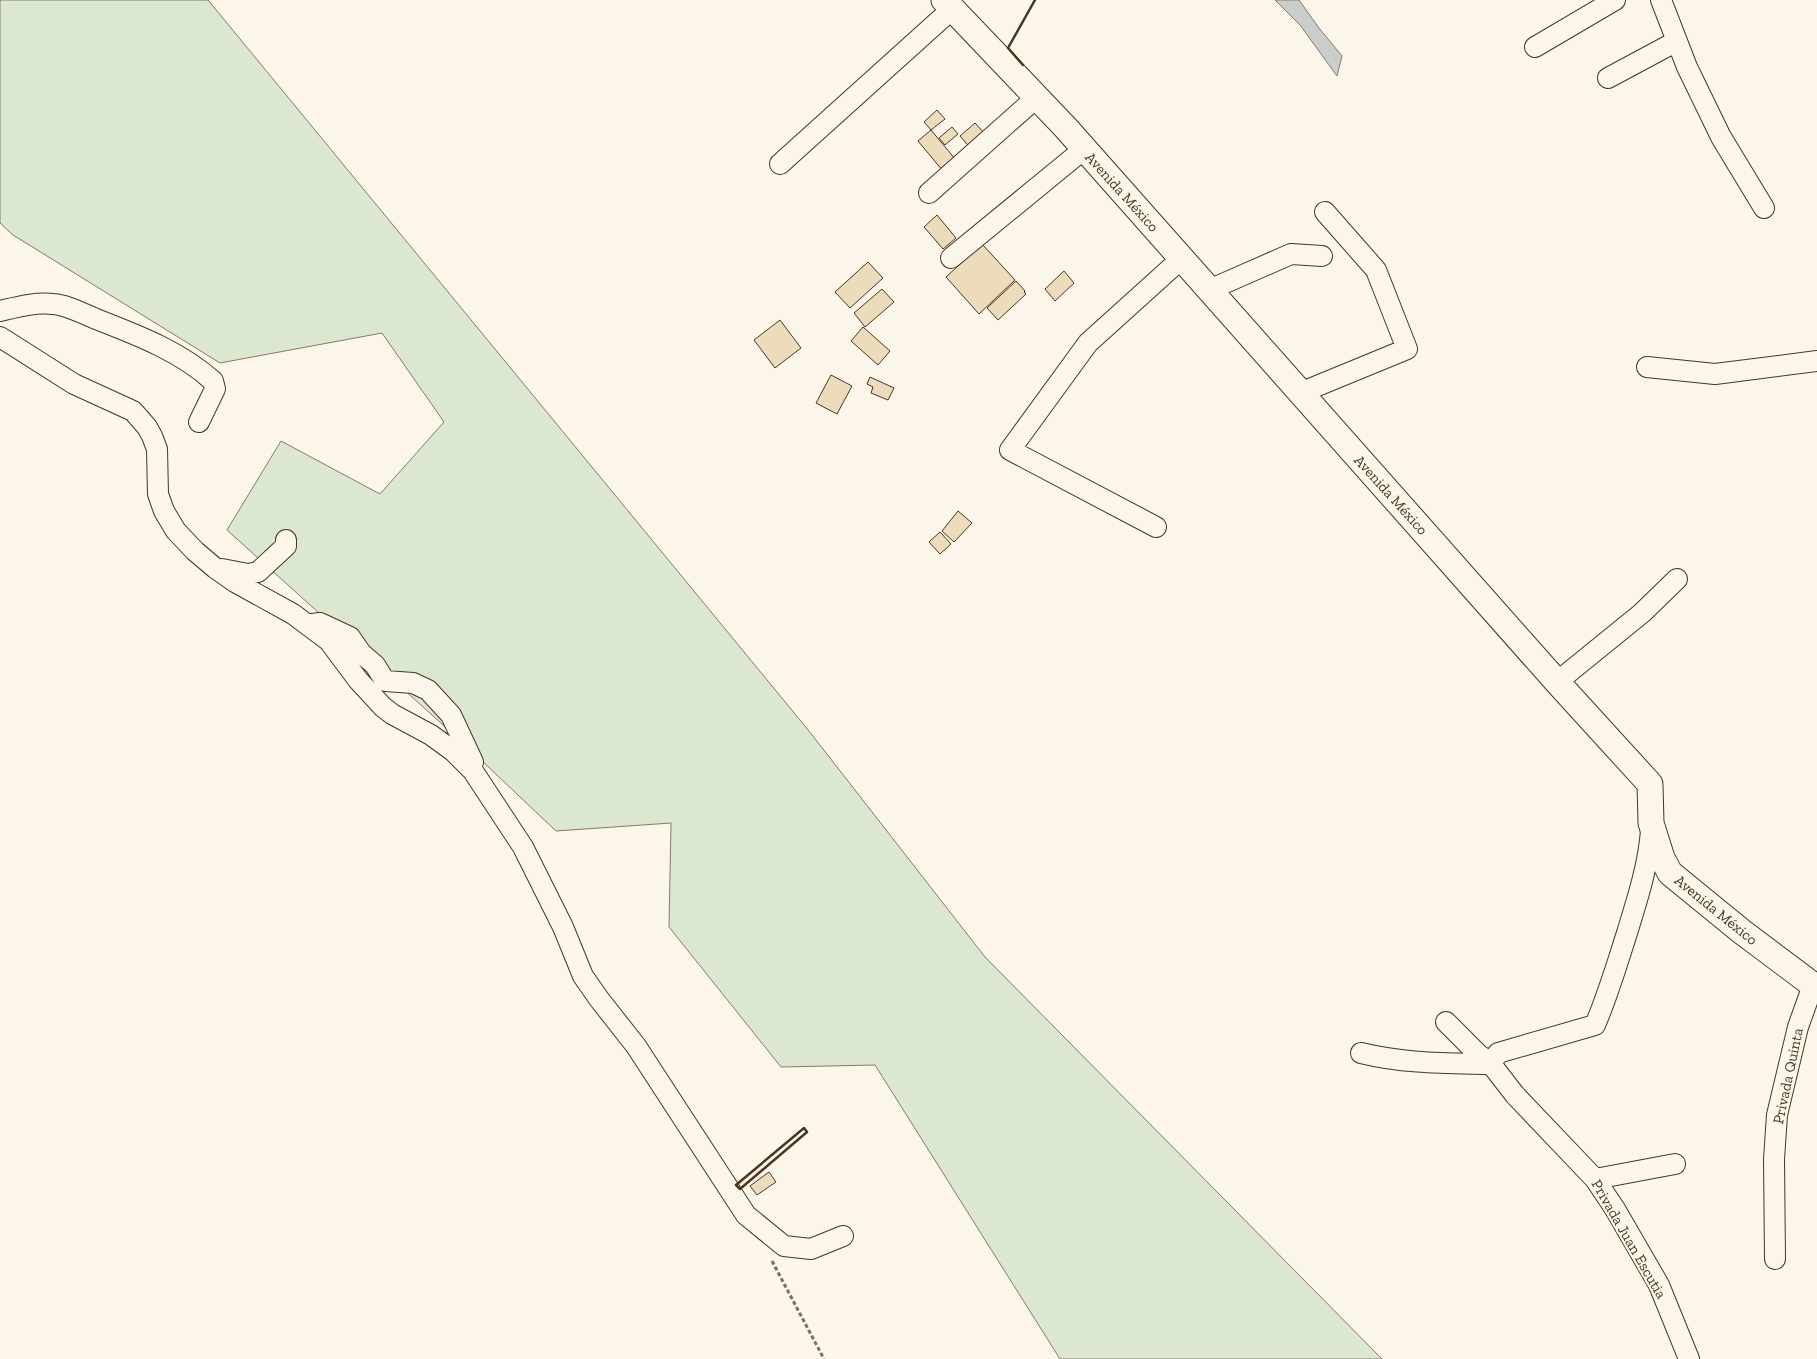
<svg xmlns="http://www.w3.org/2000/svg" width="1817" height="1359" viewBox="0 0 1817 1359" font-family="'Zilla Slab',serif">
<rect width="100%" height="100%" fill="#fbf6e9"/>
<path fill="#dce7d0" stroke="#887966" d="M 0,0 L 208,0 L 809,731 L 985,957 L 1382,1359 L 1060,1359 L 875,1065 L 781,1067 L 669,927 L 671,823 L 556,831 L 463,743 L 227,530 L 281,441 L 380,494 L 444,422 L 382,333 L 220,363 L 13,235 L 0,223 Z"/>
<path fill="#c9cecd" stroke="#887966" d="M 1275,0 L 1299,0 L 1319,28 L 1342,56 L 1337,76 L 1300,25 Z"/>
<path fill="#ecdcbc" stroke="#4a3520" d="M 937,110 L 945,119 L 931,130 L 924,122 Z
M 975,123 L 987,136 L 971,149 L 960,136 Z
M 952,127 L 958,134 L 945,145 L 939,138 Z
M 931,130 L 956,160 L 943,171 L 918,141 Z
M 937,215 L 956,238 L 943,249 L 924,227 Z
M 982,244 L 1015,280 L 979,314 L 946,277 Z
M 868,262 L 883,278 L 850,308 L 835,292 Z
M 1064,271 L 1074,283 L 1055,301 L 1045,289 Z
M 1016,281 L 1025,291 L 1024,292 L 1026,294 L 998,320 L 987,308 Z
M 882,289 L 894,302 L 865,327 L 854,313 Z
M 780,320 L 801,348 L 775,368 L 754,340 Z
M 863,327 L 890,351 L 878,365 L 851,341 Z
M 831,375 L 852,386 L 837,414 L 816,403 Z
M 870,377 L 894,388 L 888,400 L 871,393 L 873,387 L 867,384 Z
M 958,511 L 972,523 L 954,542 L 942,531 Z
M 940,532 L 951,544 L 940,554 L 929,542 Z
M 769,1172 L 776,1182 L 757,1195 L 750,1186 Z"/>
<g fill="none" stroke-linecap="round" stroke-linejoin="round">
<defs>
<path id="minor" d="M 1661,0 L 1687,67 L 1721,137 L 1764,208
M 1535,47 L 1615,0
M 1608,78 L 1677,41
M 780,164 L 952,9
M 929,193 L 1037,97
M 951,258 L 1084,149
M 1209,290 L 1291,254 L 1322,256
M 0,311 C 17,307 35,302 53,304 C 67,305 82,313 96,319 C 137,335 180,351 213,381 L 215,389 L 199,422
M 0,337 L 74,384 L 133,411 L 147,427 L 152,436 L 157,449 L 158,494 L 164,511 L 176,531 L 195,551 L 215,568 L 235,582 L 293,614 L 329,641 L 358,680 L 383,707 L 392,714 L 431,735 L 453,751 L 473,771 L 523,847 L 563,927 L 583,976 L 599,999 L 636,1046 L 746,1215 L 784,1246 L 811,1249 L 843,1236
M 1647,367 L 1715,374 L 1817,361
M 1300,393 L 1407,349 L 1376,270 L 1325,212
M 1156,527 L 1010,450 L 1088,343 L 1181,259
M 222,569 L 248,574 L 258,572 L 286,546 L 286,540
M 312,624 L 320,623 L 350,637 L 361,653 L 375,665 L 385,681 L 413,683 L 428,690 L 451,715 L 473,762
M 1557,682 L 1642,613 L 1677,579
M 1446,1022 L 1478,1054 L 1491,1064 L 1515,1095 L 1595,1179 L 1615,1209 L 1659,1285 L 1689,1359
M 1361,1053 C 1406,1064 1446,1063 1491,1064
M 1491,1064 L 1498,1053 L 1595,1025 C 1608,995 1617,964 1627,933 C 1637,900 1648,867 1651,831
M 1595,1179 L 1675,1164
M 1775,1259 L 1774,1159 L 1777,1115 L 1798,1027 L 1813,985"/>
<path id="major" d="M 944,0 L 1066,128 L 1557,682 L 1650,784 L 1651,823 L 1662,858 L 1670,873 L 1741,931 L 1817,988"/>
</defs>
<use href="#minor" stroke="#4a3520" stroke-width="22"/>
<use href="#major" stroke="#4a3520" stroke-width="27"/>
<path stroke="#7f6f5c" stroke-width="3" stroke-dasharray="4 2.5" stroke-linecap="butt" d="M 772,1261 L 824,1359"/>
<use href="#minor" stroke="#fbf6e9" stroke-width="20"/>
<use href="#major" stroke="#fbf6e9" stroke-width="25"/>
<path stroke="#4a3520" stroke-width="2.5" d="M 1023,65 L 1008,48 L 1035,0
M 804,1128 L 807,1132 L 740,1189 L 736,1185 Z"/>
</g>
<g text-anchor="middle" stroke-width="4" stroke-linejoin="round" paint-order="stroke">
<g font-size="15" fill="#4a3520" stroke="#fbf6e9">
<text transform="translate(1122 192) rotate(48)" y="5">Avenida México</text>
<text transform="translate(1391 495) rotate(48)" y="5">Avenida México</text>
<text transform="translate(1716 910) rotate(39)" y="5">Avenida México</text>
<text transform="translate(1788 1076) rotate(-78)" y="5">Privada Quinta</text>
<text transform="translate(1629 1239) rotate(60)" y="5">Privada Juan Escutia</text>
</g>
</g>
</svg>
